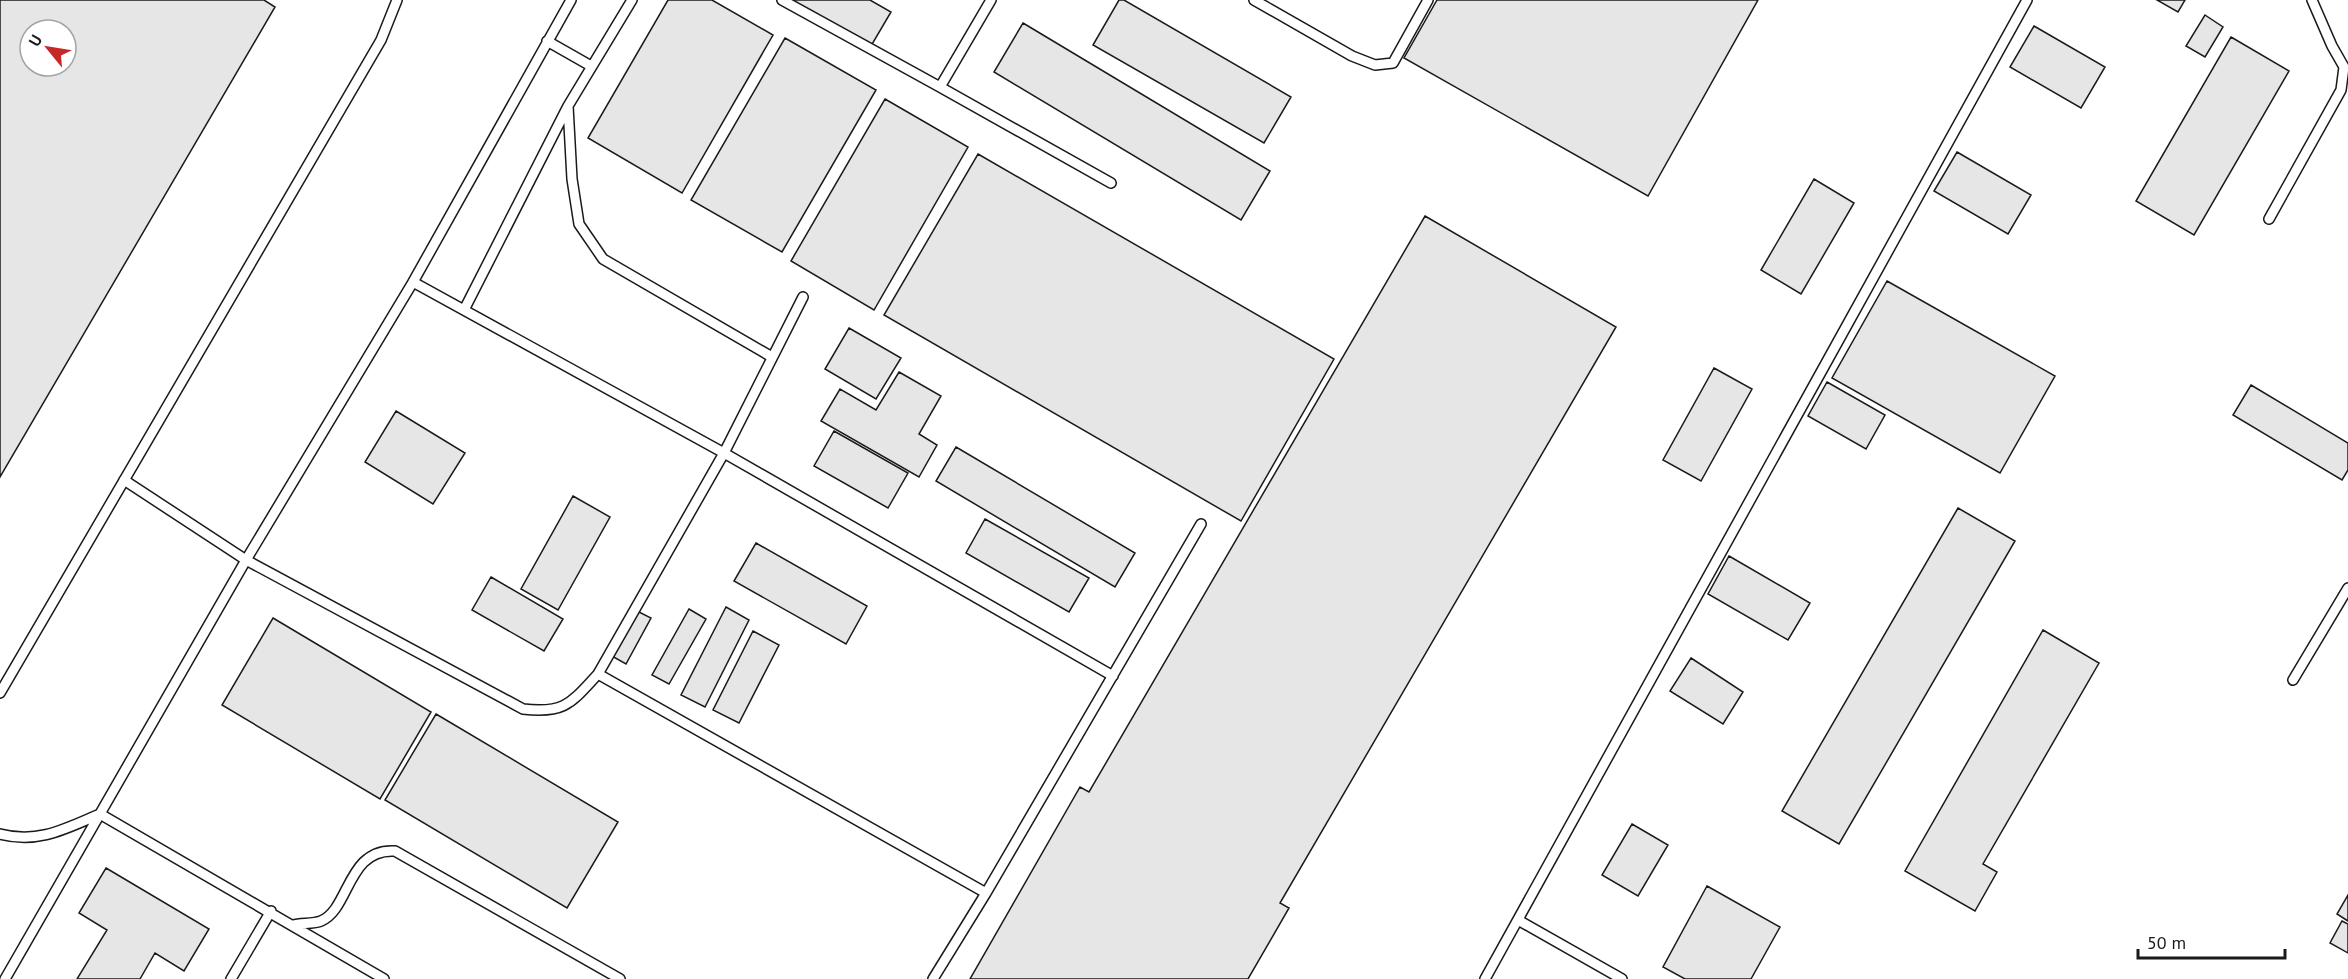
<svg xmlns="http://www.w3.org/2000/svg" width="2348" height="979" viewBox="0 0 2348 979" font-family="'PT Sans',sans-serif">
<rect width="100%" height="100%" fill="#fff"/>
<path fill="#e6e6e6" stroke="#1a1a1a" stroke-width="1.5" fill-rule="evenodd" d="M 0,0 L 264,0 L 275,7 L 0,477 ZM 30,30 L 66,30 L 66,66 L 30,66 Z
M 668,0 L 712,0 L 773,35 L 682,193 L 588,138 Z
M 790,0 L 870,0 L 891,12 L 871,46 Z
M 1119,0 L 1124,0 L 1291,97 L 1264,143 L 1093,45 Z
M 1437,0 L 1758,0 L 1648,196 L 1404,58 Z
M 2157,0 L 2185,0 L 2178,12 Z
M 2205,15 L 2223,27 L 2205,57 L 2186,46 Z
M 1023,23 L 1270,171 L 1241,220 L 994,72 Z
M 2034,26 L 2105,67 L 2081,108 L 2010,67 Z
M 2231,37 L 2289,71 L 2194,235 L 2136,201 Z
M 785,38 L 876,90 L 782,252 L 691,200 Z
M 885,99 L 968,147 L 874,310 L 791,261 Z
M 1957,152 L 2031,195 L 2008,234 L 1934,191 Z
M 978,154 L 1334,359 L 1241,521 L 884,315 Z
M 1814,179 L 1854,203 L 1801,294 L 1761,270 Z
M 1425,216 L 1616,327 L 1280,903 L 1289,908 L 1248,979 L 970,979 L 1080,787 L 1089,792 Z
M 1887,281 L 2055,376 L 2000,473 L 1832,378 Z
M 849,328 L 901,358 L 876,399 L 825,369 Z
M 1714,368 L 1752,389 L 1701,481 L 1663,460 Z
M 899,372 L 941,396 L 919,434 L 937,445 L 919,477 L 821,421 L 840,389 L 876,410 Z
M 1827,382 L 1885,415 L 1866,449 L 1808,416 Z
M 2251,385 L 2348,443 L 2348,470 L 2342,480 L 2233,415 Z
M 396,411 L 465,453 L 433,504 L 365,462 Z
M 834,431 L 908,473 L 888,508 L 814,466 Z
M 956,447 L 1135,553 L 1115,587 L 936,481 Z
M 573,496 L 610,517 L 558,610 L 521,589 Z
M 1958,508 L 2015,541 L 1839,844 L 1782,811 Z
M 985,519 L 1089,578 L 1069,612 L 966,553 Z
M 756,543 L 867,606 L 846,644 L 734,581 Z
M 1729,556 L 1810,603 L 1788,640 L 1708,594 Z
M 491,577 L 563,619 L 544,651 L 472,610 Z
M 726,607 L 749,620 L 705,707 L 681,695 Z
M 689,609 L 706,619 L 669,684 L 652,675 Z
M 635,610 L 651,618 L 626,664 L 610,655 Z
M 273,618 L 431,712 L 380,799 L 222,705 Z
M 2043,630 L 2099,663 L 1983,864 L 1997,872 L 1975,911 L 1905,871 Z
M 753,631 L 779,645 L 739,723 L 713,710 Z
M 1691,658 L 1743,692 L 1723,724 L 1670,691 Z
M 436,714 L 618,822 L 567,908 L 385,800 Z
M 1632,824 L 1668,845 L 1638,896 L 1602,875 Z
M 106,868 L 209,929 L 184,971 L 155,953 L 140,979 L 77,979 L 107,930 L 79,913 Z
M 1707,886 L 1780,927 L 1751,979 L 1685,979 L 1663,967 Z
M 2348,895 L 2348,921 L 2337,914 Z
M 2342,921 L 2348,924 L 2348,953 L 2330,943 Z"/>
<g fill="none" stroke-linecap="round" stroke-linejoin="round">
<defs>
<path id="lane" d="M 632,0 L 568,106 L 572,179 L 579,224 L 603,259 L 772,357
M 782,0 L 940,87 L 991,0
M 1254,0 L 1352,56 L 1375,65 L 1393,63 L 1428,0
M 547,41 L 591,66
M 940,87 L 1111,183
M 2269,219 L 2341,90 L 2344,67 L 2332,46 L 2312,0
M 413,282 L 571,0
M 464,310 L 568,106
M 124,480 L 246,560 L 523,709 C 565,714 571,703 598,674 L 724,453 L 803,297
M 598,674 L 986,893
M 2293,680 L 2348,588
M 0,693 L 381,40 L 397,0
M 0,834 C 38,844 65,829 100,814 L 384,979
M 1518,920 L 1622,979
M 293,925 C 301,923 314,924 321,921 C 350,909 347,848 395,851 L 620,979
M 5,979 L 246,560 L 413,282 L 724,453 L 1113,676
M 231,979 L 271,911
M 933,979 L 986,893 L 1201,524
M 1485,979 L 2027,0"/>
</defs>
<use href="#lane" stroke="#1a1a1a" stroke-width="12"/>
<use href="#lane" stroke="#fff" stroke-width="9"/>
</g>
<g transform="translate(48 48) rotate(300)"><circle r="28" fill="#ffffff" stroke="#a3a3a3" stroke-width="1.5"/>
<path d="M0-4.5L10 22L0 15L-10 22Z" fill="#c62828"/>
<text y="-9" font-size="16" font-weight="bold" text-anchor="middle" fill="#1a1a1a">U</text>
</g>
<path d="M2138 949v9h147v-9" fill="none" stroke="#1a1a1a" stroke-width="3"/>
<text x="2147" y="949" font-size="18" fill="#1a1a1a" stroke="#ffffff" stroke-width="4.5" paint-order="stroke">50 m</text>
</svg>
